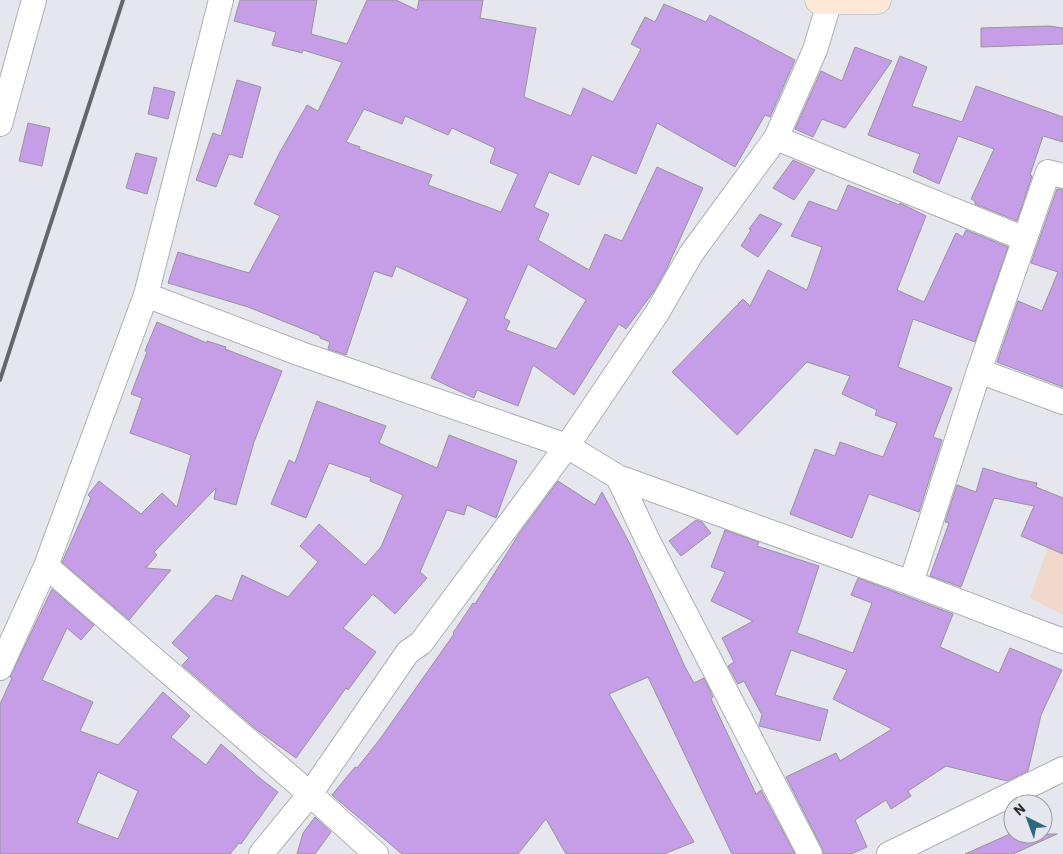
<svg xmlns="http://www.w3.org/2000/svg" width="1063" height="854" viewBox="0 0 1063 854" font-family="'IBM Plex Sans',sans-serif">
<rect width="100%" height="100%" fill="#e6e7ee"/>
<path fill="#f0d8cd" d="M 1063,505 L 1063,615 L 1030,598 Z"/>
<path fill="#c69ee7" stroke="#97949a" fill-rule="evenodd" d="M 240,0 L 317,0 L 311,34 L 347,44 L 367,0 L 396,0 L 417,10 L 419,0 L 483,0 L 480,18 L 536,28 L 524,97 L 571,116 L 583,88 L 613,102 L 641,49 L 631,44 L 645,17 L 655,22 L 664,4 L 706,22 L 710,15 L 795,60 L 770,117 L 765,115 L 735,167 L 657,123 L 636,174 L 592,155 L 579,185 L 549,172 L 534,207 L 549,214 L 538,240 L 589,270 L 605,234 L 622,241 L 657,167 L 703,188 L 667,268 L 654,291 L 626,329 L 619,324 L 574,395 L 533,365 L 518,406 L 477,390 L 474,398 L 431,378 L 468,299 L 396,266 L 392,277 L 374,271 L 346,355 L 328,349 L 330,342 L 320,338 L 320,336 L 248,307 L 168,283 L 178,252 L 249,273 L 280,216 L 254,204 L 280,152 L 307,105 L 318,111 L 342,62 L 303,50 L 302,53 L 272,45 L 276,32 L 234,21 ZM 364,109 L 402,124 L 405,116 L 448,135 L 452,128 L 495,148 L 490,163 L 518,174 L 501,212 L 428,185 L 432,175 L 359,149 L 360,147 L 346,142 ZM 528,264 L 586,300 L 556,349 L 506,330 L 510,321 L 504,318 Z
M 1049,26 L 1063,28 L 1063,44 L 981,47 L 981,28 Z
M 855,47 L 892,61 L 845,128 L 822,119 L 813,137 L 795,129 L 821,71 L 842,81 Z
M 900,56 L 927,67 L 912,106 L 962,122 L 976,86 L 1063,117 L 1063,142 L 1043,136 L 1030,175 L 1032,176 L 1017,221 L 975,204 L 975,201 L 971,199 L 994,149 L 958,136 L 939,184 L 913,172 L 920,154 L 868,135 Z
M 237,80 L 261,87 L 242,158 L 229,154 L 216,187 L 196,180 L 213,133 L 221,136 Z
M 154,87 L 175,92 L 168,119 L 148,114 Z
M 28,123 L 50,128 L 42,166 L 19,161 Z
M 136,153 L 157,158 L 147,194 L 126,188 Z
M 793,160 L 815,170 L 794,200 L 773,188 Z
M 848,185 L 900,205 L 900,203 L 926,216 L 897,290 L 924,302 L 956,233 L 963,237 L 966,230 L 1008,247 L 975,342 L 913,319 L 898,367 L 952,388 L 933,437 L 942,440 L 919,512 L 869,494 L 852,538 L 790,514 L 815,449 L 835,456 L 840,442 L 883,457 L 897,423 L 875,415 L 877,410 L 842,394 L 850,376 L 807,362 L 737,435 L 672,372 L 743,299 L 750,306 L 768,270 L 807,290 L 822,247 L 791,236 L 809,201 L 837,211 Z
M 1057,189 L 1063,189 L 1063,387 L 997,362 L 1018,301 L 1042,311 L 1058,272 L 1031,263 Z
M 760,214 L 782,224 L 758,257 L 741,246 L 751,230 L 749,229 Z
M 157,322 L 207,343 L 207,341 L 226,347 L 225,349 L 282,371 L 254,442 L 236,505 L 214,499 L 216,488 L 154,552 L 157,555 L 146,568 L 171,570 L 129,620 L 62,562 L 91,498 L 88,495 L 99,481 L 141,514 L 162,493 L 177,507 L 191,455 L 130,433 L 142,398 L 131,394 L 147,352 L 145,351 Z
M 317,401 L 386,426 L 379,443 L 437,468 L 449,435 L 517,461 L 496,518 L 467,505 L 464,515 L 447,510 L 420,572 L 427,578 L 395,614 L 373,594 L 343,628 L 376,652 L 348,690 L 346,688 L 296,758 L 257,730 L 182,665 L 189,658 L 172,643 L 216,595 L 232,601 L 242,575 L 288,597 L 318,562 L 300,546 L 319,524 L 365,565 L 381,547 L 403,495 L 370,481 L 371,478 L 329,463 L 306,518 L 271,504 L 289,460 L 295,463 Z
M 983,468 L 1019,479 L 1037,483 L 1036,487 L 1063,498 L 1063,554 L 1021,536 L 1034,506 L 994,498 L 961,587 L 930,576 L 949,523 L 945,522 L 957,485 L 976,492 Z
M 558,481 L 595,505 L 602,492 L 630,544 L 685,667 L 694,683 L 704,678 L 713,697 L 711,699 L 756,794 L 761,790 L 795,854 L 732,854 L 648,677 L 609,694 L 694,842 L 664,854 L 566,854 L 546,819 L 518,854 L 402,854 L 332,795 L 355,767 L 357,768 L 380,739 L 454,634 L 453,633 L 473,603 L 475,604 L 519,534 Z
M 696,520 L 702,522 L 711,533 L 681,556 L 669,541 Z
M 725,530 L 759,542 L 757,546 L 819,566 L 797,633 L 853,653 L 872,603 L 851,595 L 858,578 L 953,614 L 940,647 L 999,673 L 1010,648 L 1062,670 L 1041,715 L 1028,771 L 1007,781 L 946,766 L 908,791 L 911,796 L 891,809 L 886,800 L 855,820 L 867,847 L 851,854 L 824,854 L 822,848 L 786,777 L 836,753 L 840,761 L 892,729 L 833,699 L 847,670 L 791,650 L 775,695 L 828,710 L 820,741 L 759,726 L 762,715 L 744,681 L 738,684 L 728,666 L 734,662 L 722,638 L 753,621 L 711,601 L 725,572 L 711,567 Z
M 52,589 L 94,625 L 81,640 L 67,628 L 42,680 L 93,702 L 80,731 L 118,745 L 163,692 L 190,716 L 171,737 L 206,765 L 221,744 L 261,779 L 278,792 L 241,844 L 239,843 L 230,854 L 0,854 L 0,704 L 12,678 L 10,677 ZM 98,772 L 138,791 L 118,839 L 77,823 Z
M 315,817 L 331,832 L 315,854 L 297,854 L 303,833 Z
M 1010,834 L 1057,834 L 1013,854 L 965,854 Z"/>
<g fill="none" stroke-linecap="round" stroke-linejoin="round">
<defs>
<path id="minor" d="M 0,124 L 34,0
M 776,138 L 1025,239
M 146,295 L 301,354 L 567,446 L 618,477 L 911,583 L 1063,641
M 979,371 L 1063,402
M 618,477 L 649,543 L 810,854
M 46,566 L 310,794 L 376,854
M 911,583 L 979,371 L 1048,172 L 1063,176
M 0,668 L 46,566 L 146,295 L 221,0
M 261,854 L 310,794 L 408,652 L 421,643 L 567,446 L 657,313 L 691,254 L 776,138 L 815,50 L 830,0
M 889,854 L 1063,769"/>
<path id="secondary" d="M 819,0 L 877,0"/>
</defs>
<use href="#minor" stroke="#aeafb6" stroke-width="26"/>
<use href="#secondary" stroke="#aeafb6" stroke-width="29"/>
<use href="#minor" stroke="#fff" stroke-width="24"/>
<use href="#secondary" stroke="#fde7d7" stroke-width="28"/>
<path stroke="#65666a" stroke-width="4" d="M 0,380 L 123,0"/>
</g>
<g transform="translate(1028 819) rotate(318)"><circle r="24" fill="#e6e7ee" stroke="#9b9ca2"/>
<path d="M0-4L9 19L0 12L-9 19Z" fill="#2c6980"/>
<text y="-8" font-size="14" font-weight="bold" text-anchor="middle" fill="#2b2c2f">N</text>
</g>
</svg>
